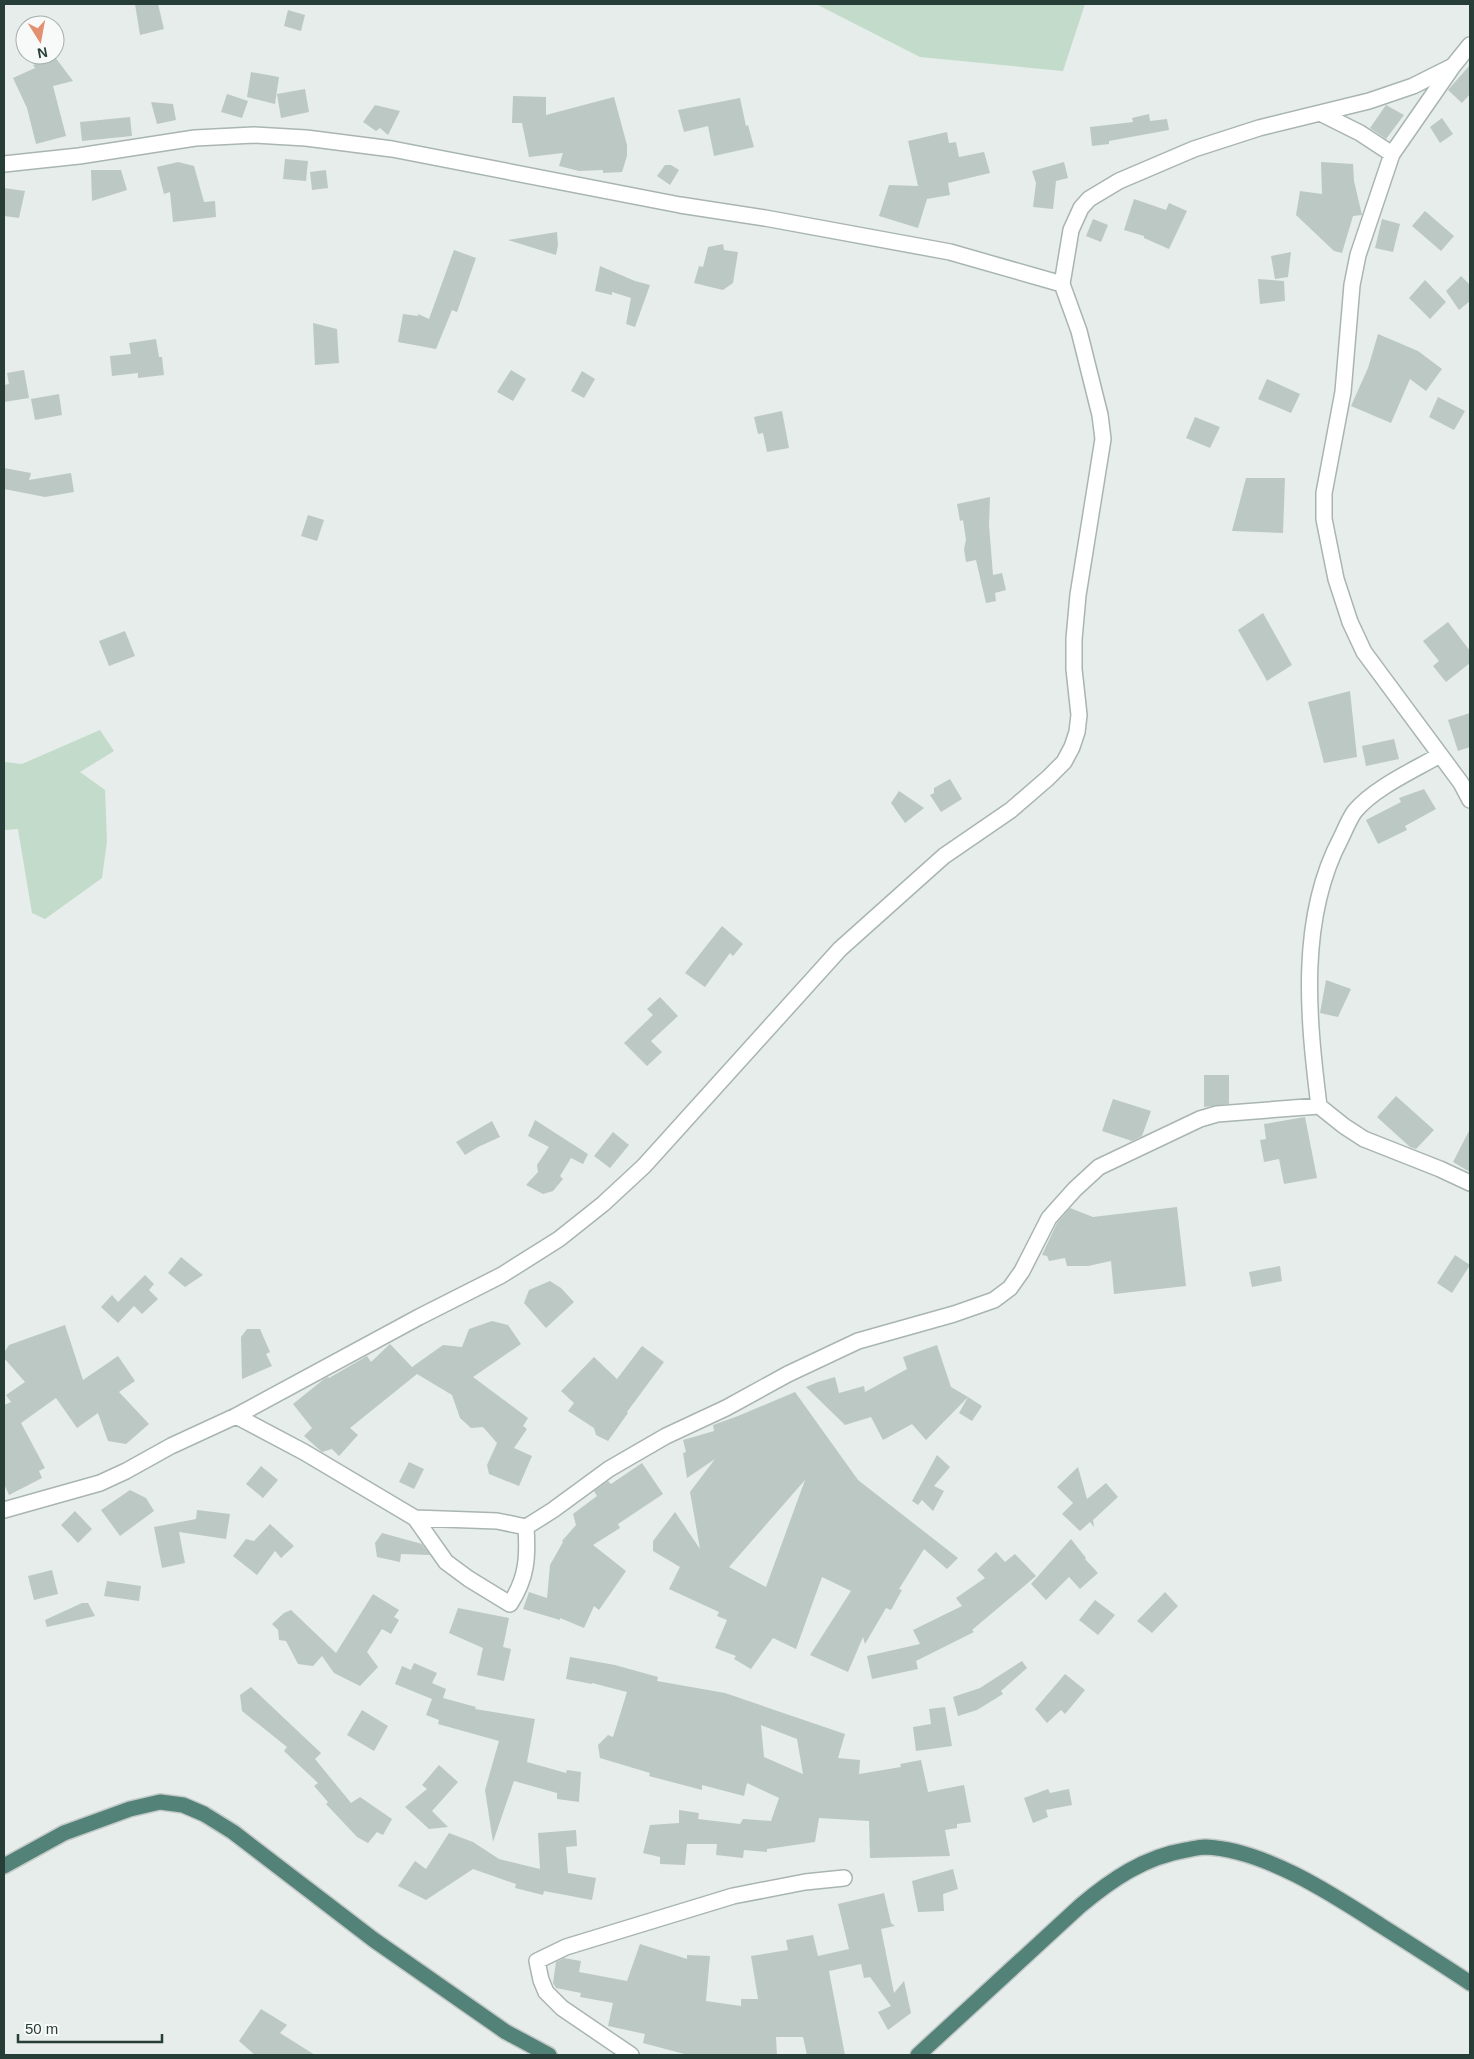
<svg xmlns="http://www.w3.org/2000/svg" width="1474" height="2059" viewBox="0 0 1474 2059" font-family="Arial,sans-serif">
<rect width="100%" height="100%" fill="#e6edea"/>
<path fill="#c2dbca" d="M 816,4 L 1085,4 L 1063,71 L 920,57 Z
M 100,730 L 114,751 L 80,772 L 105,790 L 107,841 L 102,878 L 45,919 L 32,913 L 18,829 L 4,830 L 4,762 L 22,764 Z"/>
<path fill="#bcc8c4" fill-rule="evenodd" d="M 135,4 L 158,4 L 164,29 L 140,35 Z
M 288,10 L 305,15 L 301,31 L 284,26 Z
M 55,57 L 73,81 L 53,86 L 66,136 L 36,144 L 27,108 L 13,78 L 35,68 L 33,65 Z
M 1470,65 L 1470,94 L 1462,103 L 1448,90 Z
M 251,72 L 279,77 L 275,104 L 247,97 Z
M 305,89 L 309,112 L 281,118 L 277,94 Z
M 227,94 L 248,101 L 242,118 L 221,112 Z
M 513,96 L 546,97 L 546,115 L 614,97 L 627,145 L 627,156 L 622,172 L 603,173 L 603,170 L 579,171 L 559,166 L 563,153 L 529,157 L 522,123 L 512,123 Z
M 740,98 L 746,126 L 748,125 L 754,147 L 714,156 L 708,126 L 684,132 L 678,110 Z
M 151,102 L 173,104 L 176,120 L 157,124 Z
M 375,105 L 400,111 L 388,135 L 380,128 L 376,131 L 363,122 Z
M 1386,105 L 1404,115 L 1386,139 L 1370,128 Z
M 1149,114 L 1150,121 L 1167,119 L 1169,130 L 1109,141 L 1109,144 L 1092,146 L 1090,127 L 1133,122 L 1132,118 Z
M 130,117 L 132,136 L 82,141 L 80,122 Z
M 1442,118 L 1453,134 L 1440,143 L 1430,127 Z
M 947,132 L 949,143 L 956,142 L 959,157 L 984,152 L 990,173 L 948,183 L 950,195 L 927,199 L 918,228 L 879,216 L 889,185 L 918,186 L 908,141 Z
M 285,159 L 308,161 L 306,181 L 283,179 Z
M 178,162 L 194,166 L 204,202 L 215,201 L 216,217 L 173,222 L 170,192 L 164,194 L 157,167 Z
M 1064,162 L 1068,178 L 1056,181 L 1053,209 L 1033,207 L 1036,183 L 1032,171 Z
M 1321,162 L 1353,164 L 1354,181 L 1362,215 L 1353,216 L 1342,253 L 1334,251 L 1296,215 L 1300,191 L 1322,194 Z
M 665,165 L 671,165 L 679,170 L 670,185 L 657,176 Z
M 91,170 L 121,170 L 127,190 L 92,201 Z
M 326,170 L 328,188 L 312,190 L 310,172 Z
M 4,188 L 25,191 L 19,218 L 4,216 Z
M 1134,199 L 1166,210 L 1169,203 L 1187,211 L 1169,249 L 1144,238 L 1144,236 L 1124,230 Z
M 1425,211 L 1454,236 L 1441,251 L 1412,226 Z
M 1093,219 L 1108,225 L 1101,242 L 1086,236 Z
M 1382,219 L 1400,224 L 1393,252 L 1375,248 Z
M 557,232 L 558,245 L 556,255 L 508,240 Z
M 723,244 L 724,250 L 738,252 L 733,283 L 723,290 L 694,283 L 699,266 L 703,267 L 708,247 Z
M 454,250 L 476,258 L 457,312 L 452,310 L 436,349 L 398,342 L 403,314 L 418,316 L 418,314 L 429,319 Z
M 1291,252 L 1288,277 L 1275,279 L 1271,256 Z
M 600,266 L 635,281 L 650,285 L 635,327 L 626,324 L 631,298 L 612,292 L 612,295 L 595,291 Z
M 1461,276 L 1470,285 L 1470,301 L 1459,310 L 1446,291 Z
M 1258,279 L 1284,281 L 1285,301 L 1260,304 Z
M 1425,280 L 1446,302 L 1430,319 L 1409,298 Z
M 313,323 L 337,329 L 339,363 L 315,365 Z
M 1378,334 L 1418,351 L 1442,369 L 1426,391 L 1410,379 L 1391,423 L 1351,406 L 1368,368 Z
M 156,339 L 159,357 L 162,357 L 164,375 L 138,378 L 138,373 L 112,376 L 110,356 L 131,354 L 129,343 Z
M 24,370 L 29,398 L 4,402 L 4,385 L 9,384 L 7,373 Z
M 511,370 L 526,379 L 513,401 L 497,392 Z
M 582,371 L 595,379 L 584,398 L 571,391 Z
M 1267,379 L 1300,394 L 1291,413 L 1258,399 Z
M 59,394 L 62,415 L 35,420 L 31,399 Z
M 1438,397 L 1465,411 L 1454,430 L 1429,417 Z
M 782,411 L 789,448 L 767,452 L 763,433 L 758,434 L 754,417 Z
M 1195,417 L 1220,427 L 1210,448 L 1186,438 Z
M 4,468 L 31,473 L 29,480 L 71,473 L 74,492 L 45,497 L 4,489 Z
M 1246,478 L 1285,478 L 1283,533 L 1232,531 Z
M 990,497 L 989,525 L 993,575 L 1002,573 L 1006,590 L 995,593 L 996,601 L 986,603 L 976,560 L 966,562 L 964,549 L 966,540 L 963,520 L 960,521 L 957,504 Z
M 308,515 L 324,520 L 317,541 L 301,536 Z
M 1263,613 L 1292,665 L 1267,681 L 1238,630 Z
M 1448,622 L 1470,651 L 1470,663 L 1446,682 L 1433,666 L 1439,661 L 1423,641 Z
M 125,631 L 135,656 L 109,666 L 99,641 Z
M 1350,691 L 1357,757 L 1324,763 L 1308,702 Z
M 1470,713 L 1470,747 L 1458,751 L 1448,720 Z
M 1394,739 L 1399,759 L 1366,766 L 1362,746 Z
M 950,779 L 962,799 L 941,812 L 930,795 L 934,793 L 934,788 Z
M 1424,789 L 1436,809 L 1405,826 L 1407,830 L 1378,844 L 1366,820 L 1401,802 L 1399,798 Z
M 899,791 L 924,808 L 905,823 L 891,803 Z
M 722,926 L 743,944 L 733,956 L 730,953 L 705,987 L 685,973 Z
M 1326,980 L 1351,989 L 1338,1017 L 1320,1013 Z
M 660,997 L 678,1016 L 651,1041 L 662,1052 L 647,1066 L 624,1043 L 653,1015 L 647,1009 Z
M 1204,1075 L 1229,1075 L 1229,1104 L 1204,1107 Z
M 1396,1096 L 1434,1130 L 1416,1149 L 1410,1147 L 1377,1117 Z
M 1113,1099 L 1151,1111 L 1142,1136 L 1132,1141 L 1102,1131 Z
M 1305,1117 L 1317,1178 L 1284,1184 L 1279,1159 L 1264,1162 L 1260,1140 L 1266,1139 L 1264,1124 Z
M 535,1120 L 588,1154 L 583,1164 L 571,1158 L 560,1176 L 563,1179 L 553,1191 L 543,1194 L 526,1185 L 538,1172 L 537,1165 L 549,1147 L 528,1136 Z
M 492,1121 L 500,1137 L 478,1147 L 465,1155 L 456,1142 Z
M 1470,1129 L 1470,1172 L 1453,1162 Z
M 613,1132 L 629,1145 L 610,1168 L 594,1156 Z
M 1177,1207 L 1186,1286 L 1114,1294 L 1111,1261 L 1088,1266 L 1067,1266 L 1065,1258 L 1049,1261 L 1047,1256 L 1042,1255 L 1057,1223 L 1070,1208 L 1093,1217 Z
M 1455,1255 L 1470,1265 L 1452,1293 L 1437,1283 Z
M 181,1257 L 203,1275 L 185,1287 L 168,1273 Z
M 1280,1266 L 1282,1281 L 1252,1287 L 1249,1272 Z
M 145,1275 L 154,1284 L 149,1290 L 158,1299 L 142,1314 L 134,1306 L 118,1323 L 101,1307 L 112,1295 L 118,1302 Z
M 550,1281 L 561,1288 L 574,1302 L 546,1328 L 524,1303 L 529,1290 Z
M 492,1321 L 508,1325 L 521,1344 L 473,1377 L 528,1418 L 523,1426 L 527,1429 L 514,1448 L 532,1456 L 519,1486 L 489,1474 L 487,1465 L 497,1443 L 483,1427 L 471,1428 L 460,1418 L 452,1395 L 417,1374 L 350,1428 L 358,1435 L 339,1456 L 332,1449 L 322,1452 L 304,1436 L 312,1428 L 293,1404 L 324,1379 L 328,1377 L 329,1378 L 367,1356 L 371,1362 L 390,1344 L 412,1367 L 443,1345 L 462,1347 L 469,1329 Z
M 65,1325 L 83,1380 L 118,1356 L 135,1381 L 119,1392 L 149,1424 L 126,1444 L 108,1441 L 98,1413 L 77,1428 L 56,1398 L 21,1423 L 45,1468 L 39,1471 L 42,1478 L 9,1495 L 4,1484 L 4,1405 L 11,1402 L 6,1395 L 25,1382 L 4,1358 L 4,1353 L 9,1345 Z
M 247,1329 L 260,1329 L 270,1352 L 266,1354 L 272,1366 L 242,1379 L 241,1337 Z
M 937,1345 L 951,1387 L 968,1397 L 926,1440 L 912,1424 L 883,1440 L 871,1417 L 845,1425 L 806,1387 L 818,1382 L 835,1377 L 839,1393 L 864,1386 L 865,1392 L 907,1369 L 903,1357 Z
M 642,1346 L 664,1362 L 627,1412 L 628,1413 L 608,1441 L 596,1435 L 594,1428 L 568,1411 L 574,1403 L 561,1391 L 594,1357 L 617,1379 Z
M 795,1392 L 858,1480 L 958,1558 L 947,1569 L 924,1549 L 899,1589 L 902,1590 L 891,1610 L 886,1608 L 865,1644 L 863,1637 L 848,1672 L 810,1655 L 851,1591 L 822,1577 L 796,1649 L 773,1638 L 751,1669 L 734,1659 L 736,1656 L 715,1648 L 727,1620 L 717,1616 L 719,1612 L 669,1589 L 680,1567 L 653,1551 L 653,1541 L 675,1512 L 700,1549 L 690,1492 L 715,1459 L 687,1478 L 683,1453 L 686,1452 L 683,1440 L 714,1431 L 713,1425 L 738,1416 ZM 805,1480 L 766,1587 L 729,1567 Z
M 968,1397 L 982,1406 L 972,1421 L 959,1413 Z
M 937,1455 L 950,1467 L 934,1486 L 944,1491 L 933,1511 L 922,1500 L 918,1505 L 912,1501 Z
M 409,1462 L 424,1469 L 414,1489 L 399,1482 Z
M 642,1463 L 663,1494 L 618,1524 L 620,1528 L 593,1545 L 626,1571 L 599,1610 L 594,1606 L 584,1628 L 560,1618 L 560,1620 L 523,1609 L 529,1592 L 547,1598 L 550,1565 L 563,1542 L 562,1541 L 576,1525 L 573,1514 L 597,1496 L 594,1491 L 608,1481 L 611,1484 Z
M 261,1466 L 278,1480 L 263,1498 L 246,1484 Z
M 1078,1467 L 1087,1499 L 1106,1483 L 1118,1497 L 1093,1520 L 1094,1527 L 1090,1522 L 1080,1531 L 1062,1514 L 1073,1503 L 1057,1487 Z
M 130,1490 L 146,1498 L 154,1511 L 120,1536 L 101,1510 Z
M 197,1510 L 230,1514 L 226,1539 L 179,1532 L 185,1563 L 162,1568 L 154,1527 L 196,1519 Z
M 75,1511 L 92,1529 L 78,1543 L 61,1525 Z
M 270,1524 L 294,1546 L 281,1558 L 275,1551 L 257,1575 L 233,1556 L 246,1539 L 254,1541 Z
M 382,1533 L 422,1544 L 430,1555 L 401,1554 L 400,1562 L 377,1557 L 375,1543 Z
M 1071,1539 L 1086,1558 L 1085,1559 L 1098,1573 L 1080,1589 L 1069,1577 L 1046,1600 L 1031,1584 Z
M 996,1552 L 1005,1562 L 1015,1554 L 1036,1576 L 972,1630 L 974,1632 L 916,1661 L 918,1669 L 872,1679 L 867,1656 L 920,1644 L 913,1630 L 962,1606 L 956,1598 L 985,1578 L 977,1570 Z
M 52,1570 L 58,1594 L 34,1600 L 28,1576 Z
M 107,1581 L 141,1586 L 139,1601 L 104,1596 Z
M 1165,1592 L 1178,1606 L 1152,1633 L 1137,1621 Z
M 373,1594 L 399,1610 L 394,1617 L 399,1620 L 391,1634 L 382,1629 L 367,1652 L 378,1667 L 360,1686 L 334,1673 L 322,1656 L 313,1666 L 298,1664 L 286,1641 L 279,1640 L 278,1630 L 272,1624 L 284,1613 L 291,1610 L 336,1653 Z
M 1095,1600 L 1115,1615 L 1098,1635 L 1079,1620 Z
M 82,1603 L 88,1603 L 95,1616 L 47,1627 L 45,1620 Z
M 458,1608 L 509,1618 L 503,1647 L 511,1649 L 504,1681 L 477,1675 L 483,1648 L 449,1633 Z
M 570,1657 L 615,1665 L 658,1677 L 657,1681 L 725,1693 L 845,1734 L 838,1758 L 860,1760 L 859,1774 L 901,1767 L 900,1764 L 921,1760 L 928,1792 L 964,1785 L 971,1822 L 957,1824 L 957,1828 L 945,1830 L 950,1856 L 870,1858 L 869,1821 L 819,1818 L 815,1842 L 767,1849 L 767,1852 L 744,1850 L 743,1858 L 716,1855 L 717,1844 L 687,1844 L 685,1865 L 660,1864 L 660,1857 L 643,1853 L 650,1825 L 679,1823 L 679,1810 L 699,1813 L 698,1819 L 740,1824 L 743,1819 L 771,1821 L 779,1798 L 747,1783 L 744,1796 L 702,1785 L 702,1790 L 649,1776 L 650,1773 L 600,1758 L 598,1745 L 608,1735 L 613,1737 L 627,1692 L 592,1683 L 592,1684 L 566,1679 ZM 761,1725 L 797,1739 L 803,1774 L 764,1757 Z
M 1022,1661 L 1027,1668 L 1001,1691 L 1003,1694 L 977,1710 L 958,1716 L 953,1697 L 980,1688 Z
M 414,1663 L 437,1673 L 432,1683 L 446,1689 L 443,1698 L 476,1707 L 475,1709 L 535,1719 L 527,1762 L 566,1773 L 567,1770 L 581,1772 L 579,1802 L 557,1799 L 557,1793 L 514,1781 L 493,1842 L 485,1790 L 499,1741 L 438,1724 L 439,1720 L 426,1715 L 432,1699 L 395,1684 L 402,1666 L 411,1670 Z
M 1065,1674 L 1085,1690 L 1065,1714 L 1061,1710 L 1047,1723 L 1035,1709 Z
M 251,1687 L 321,1753 L 315,1759 L 351,1803 L 360,1797 L 392,1819 L 383,1835 L 377,1832 L 368,1843 L 357,1837 L 326,1804 L 328,1802 L 314,1786 L 318,1783 L 284,1751 L 287,1747 L 242,1711 L 240,1695 Z
M 945,1707 L 952,1746 L 916,1751 L 913,1727 L 931,1724 L 929,1709 Z
M 362,1710 L 388,1726 L 374,1751 L 347,1735 Z
M 439,1765 L 458,1782 L 432,1811 L 448,1827 L 429,1829 L 405,1807 L 427,1789 L 422,1785 Z
M 1048,1789 L 1050,1793 L 1069,1789 L 1072,1805 L 1046,1810 L 1048,1817 L 1033,1823 L 1024,1798 Z
M 576,1830 L 577,1846 L 566,1847 L 568,1873 L 596,1878 L 592,1900 L 544,1891 L 543,1895 L 515,1888 L 516,1884 L 473,1869 L 426,1900 L 398,1886 L 415,1861 L 426,1869 L 449,1833 L 473,1842 L 499,1859 L 540,1869 L 538,1833 Z
M 953,1869 L 958,1889 L 943,1894 L 944,1911 L 918,1912 L 912,1881 Z
M 884,1893 L 891,1923 L 895,1926 L 881,1929 L 894,1993 L 904,1981 L 911,2013 L 888,2030 L 878,2012 L 891,2006 L 870,1977 L 864,1978 L 861,1964 L 829,1971 L 845,2055 L 807,2055 L 803,2037 L 776,2037 L 777,2055 L 688,2055 L 643,2043 L 645,2034 L 608,2026 L 613,2003 L 580,1997 L 581,1993 L 556,1988 L 553,1983 L 556,1962 L 564,1958 L 581,1961 L 579,1972 L 627,1981 L 640,1944 L 687,1959 L 687,1955 L 710,1956 L 706,2001 L 741,2006 L 741,1999 L 758,1999 L 751,1956 L 788,1950 L 786,1940 L 813,1935 L 818,1956 L 849,1949 L 838,1904 Z
M 261,2009 L 287,2025 L 280,2033 L 315,2055 L 255,2055 L 239,2041 Z"/>
<g fill="none" stroke-linecap="round" stroke-linejoin="round">
<defs>
<path id="minor" d="M 1470,45 L 1453,66 L 1392,154 L 1358,255 L 1352,285 L 1343,392 L 1324,493 L 1324,519 L 1336,579 L 1350,622 L 1364,652 L 1461,783 L 1470,800
M 1320,113 L 1360,133 L 1392,154
M 4,164 L 79,156 L 195,138 L 254,135 L 306,138 L 392,149 L 680,205 L 765,218 L 950,252 L 1062,284
M 1440,755 C 1414,770 1374,788 1355,811 C 1349,819 1345,830 1341,838 C 1298,919 1308,1018 1319,1106 L 1344,1126 L 1364,1139 L 1440,1169 L 1470,1183
M 236,1416 L 304,1452 L 415,1518 L 446,1562 L 469,1579 L 510,1604 C 527,1578 528,1557 526,1527
M 4,1510 L 100,1483 L 126,1471 L 171,1446 L 236,1416 L 419,1317 L 502,1275 L 559,1239 L 603,1204 L 644,1166 L 840,949 L 944,856 L 1011,810 L 1048,778 L 1064,762 L 1072,747 L 1077,732 L 1079,715 L 1074,669 L 1074,639 L 1078,595 L 1103,439 L 1100,415 L 1079,331 L 1062,284 L 1071,230 L 1081,208 L 1089,199 L 1119,181 L 1194,149 L 1259,128 L 1369,101 L 1413,86 L 1453,66
M 415,1518 L 497,1521 L 526,1527 L 553,1510 L 609,1469 L 666,1436 L 726,1408 L 788,1374 L 858,1341 L 954,1314 L 994,1300 L 1010,1288 L 1022,1271 L 1049,1218 L 1075,1189 L 1099,1167 L 1200,1119 L 1217,1114 L 1319,1106
M 631,2055 L 562,2008 L 546,1992 L 541,1980 L 537,1961 L 566,1947 L 733,1896 L 805,1882 L 844,1878"/>
<path id="trunk" d="M 4,1866 L 64,1833 L 130,1809 L 160,1802 L 183,1805 L 204,1814 L 233,1832 L 374,1940 L 506,2032 L 549,2055
M 918,2055 L 1080,1906 C 1111,1880 1144,1857 1186,1850 C 1192,1849 1199,1847 1205,1847 C 1263,1849 1332,1894 1380,1925 C 1410,1944 1440,1963 1470,1983"/>
</defs>
<use href="#minor" stroke="#a9b5b1" stroke-width="18"/>
<use href="#trunk" stroke="#c3c9c7" stroke-width="18"/>
<use href="#minor" stroke="#fff" stroke-width="15"/>
<use href="#trunk" stroke="#538278" stroke-width="15"/>
</g>
<rect width="1474" height="2059" fill="none" stroke="#273e38" stroke-width="10"/>
<g transform="translate(40 40) rotate(169)"><circle r="24" fill="#f7faf8" stroke="#a4afab"/>
<path d="M0-4L9 19L0 12L-9 19Z" fill="#e29070"/>
<text y="-8" font-size="14" font-weight="bold" text-anchor="middle" fill="#273e38">N</text>
</g>
<path d="M18 2034v8h144v-8" fill="none" stroke="#273e38" stroke-width="2.5"/>
<text x="25" y="2034" font-size="15" fill="#273e38" stroke="#f7faf8" stroke-width="4" paint-order="stroke">50 m</text>
</svg>
